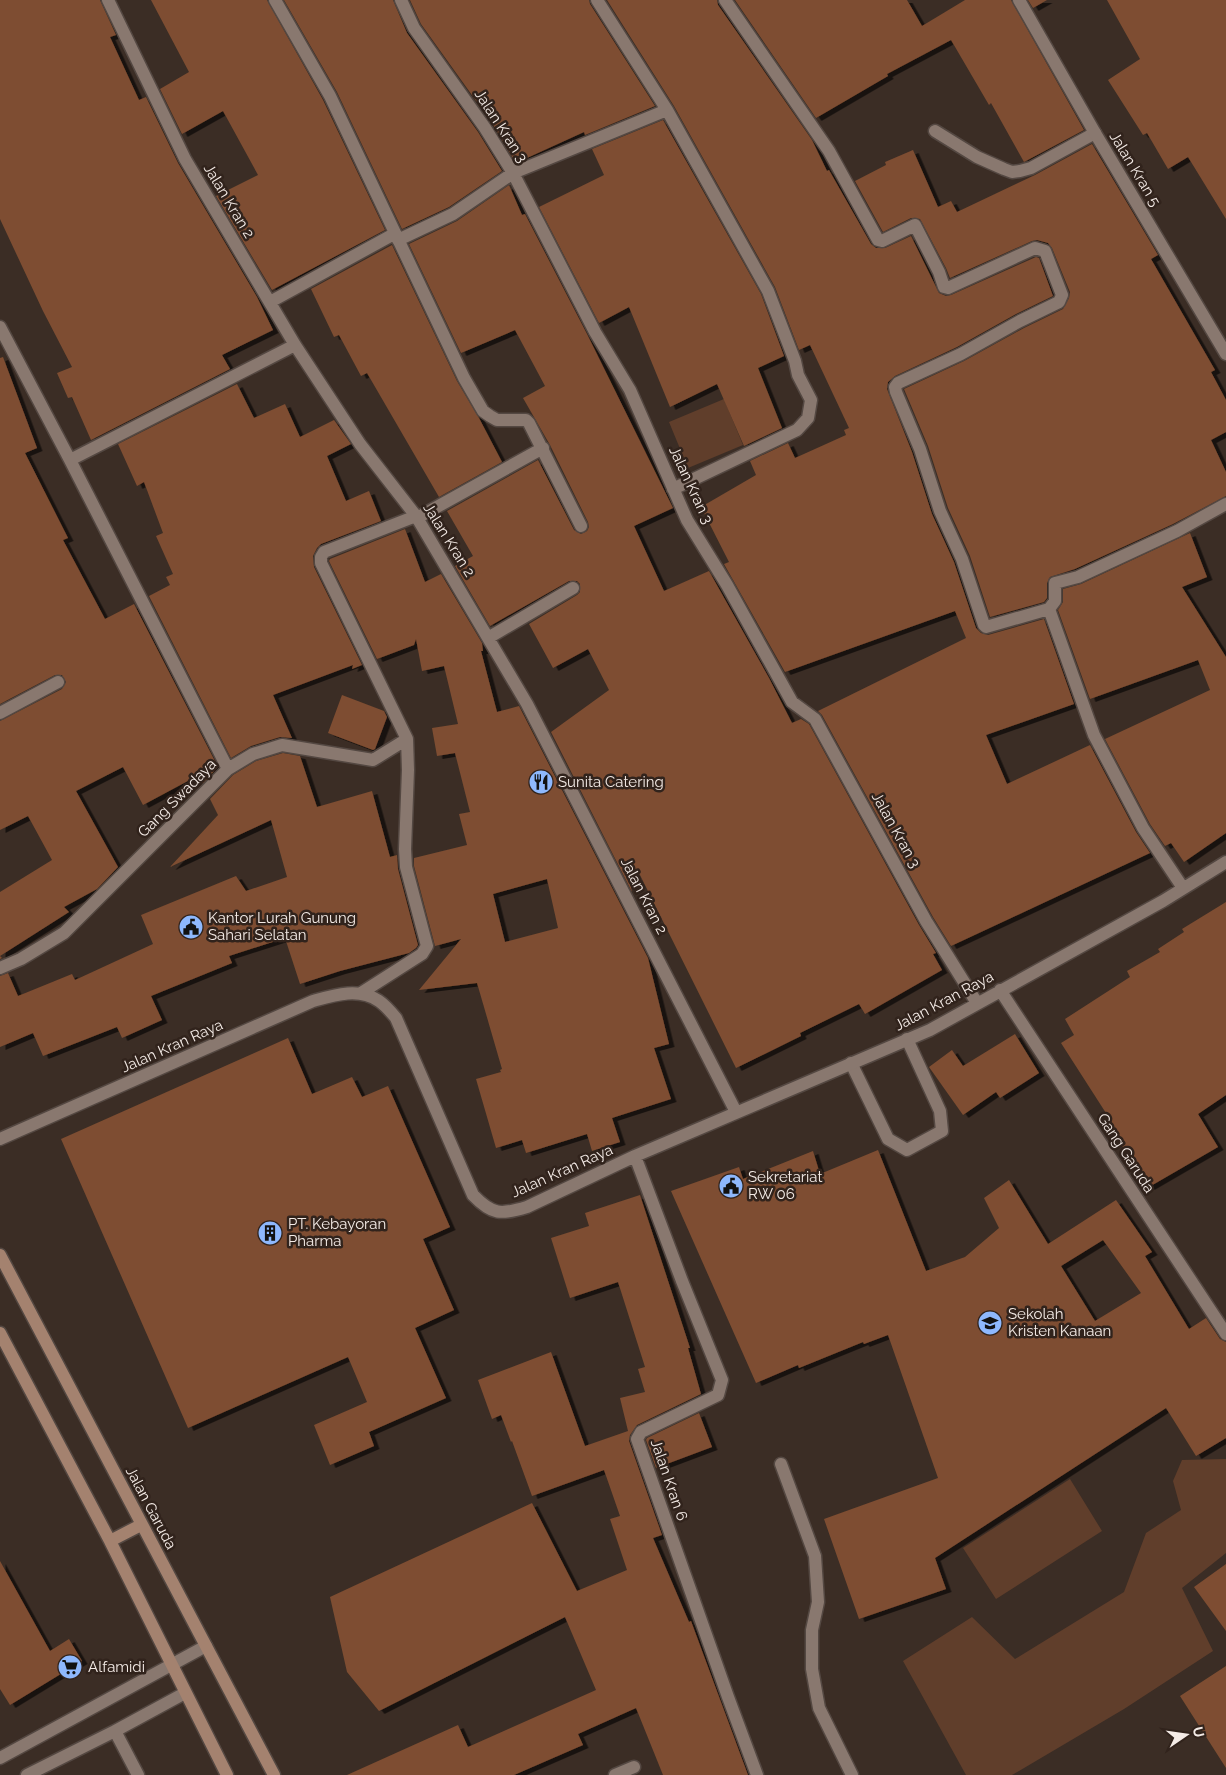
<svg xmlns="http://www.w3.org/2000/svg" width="1226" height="1775" viewBox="0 0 1226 1775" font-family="Raleway,sans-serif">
<defs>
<filter id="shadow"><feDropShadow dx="5.5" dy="3" stdDeviation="0" flood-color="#0009"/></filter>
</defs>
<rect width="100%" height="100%" fill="#3b2d25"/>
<path fill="#603e2b" d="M 724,399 L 743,445 L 688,468 L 669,422 Z
M 1226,1459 L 1226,1553 L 1182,1588 L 1213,1651 L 1124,1709 L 1012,1775 L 966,1775 L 903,1661 L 972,1617 L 1015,1659 L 1124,1592 L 1146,1533 L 1181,1510 L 1173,1481 L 1182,1460 Z
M 1070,1479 L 1102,1531 L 996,1599 L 963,1548 Z"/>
<path fill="#7e4d31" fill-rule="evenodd" filter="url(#shadow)" d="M 0,0 L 100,0 L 116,35 L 110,37 L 139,100 L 146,97 L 178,163 L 257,297 L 273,330 L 222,355 L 230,369 L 91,440 L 72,397 L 68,398 L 57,373 L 72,367 L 43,311 L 0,219 Z
M 151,0 L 267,0 L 323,100 L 385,230 L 272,290 L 216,196 L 258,175 L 223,111 L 182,134 L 160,89 L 189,72 Z
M 284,0 L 393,0 L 407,33 L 478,132 L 502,171 L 449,207 L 402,229 L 337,92 Z
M 410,0 L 589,0 L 590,4 L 655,106 L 585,135 L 584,132 L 516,163 L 492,123 L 421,24 Z
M 607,0 L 717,0 L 718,5 L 812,140 L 827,171 L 829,170 L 871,244 L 876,248 L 885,248 L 911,236 L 939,293 L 946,296 L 951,295 L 1036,257 L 1039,258 L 1053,296 L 1016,314 L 957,347 L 895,376 L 888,382 L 887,389 L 912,452 L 932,514 L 954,562 L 976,628 L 981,633 L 988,635 L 1044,619 L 1074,704 L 986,735 L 1007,784 L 1090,745 L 1136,832 L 1150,853 L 951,946 L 933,917 L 822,715 L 818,711 L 966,638 L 955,611 L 785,672 L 724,564 L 729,562 L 701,507 L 756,475 L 750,461 L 788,443 L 795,458 L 846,435 L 844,430 L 849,428 L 810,345 L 799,350 L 775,287 L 674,106 Z
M 735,0 L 907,0 L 922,26 L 965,0 L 1011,0 L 1084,130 L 1024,162 L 991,103 L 989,105 L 951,40 L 887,74 L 888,76 L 816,118 Z
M 1028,0 L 1047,0 L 1033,8 Z
M 1107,0 L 1226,0 L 1226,219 L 1188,157 L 1168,169 L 1147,133 L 1143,135 L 1108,80 L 1140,59 Z
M 663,120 L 761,294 L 784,356 L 758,368 L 782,428 L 744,446 L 717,384 L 670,407 L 629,307 L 599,323 L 539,207 L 604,175 L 592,149 Z
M 1092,144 L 1158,255 L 1151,259 L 1215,370 L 1211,372 L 1226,400 L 1226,432 L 1211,440 L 1226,472 L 1226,496 L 1173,524 L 1075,569 L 1050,577 L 1047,583 L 1047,598 L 1044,602 L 990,617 L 970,556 L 948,508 L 928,446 L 904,389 L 964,361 L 1024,328 L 1063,309 L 1069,298 L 1070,292 L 1052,248 L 1048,243 L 1037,240 L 1032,241 L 950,278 L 946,268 L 920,219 L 911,218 L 883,232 L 855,181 L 886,165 L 885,162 L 913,150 L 938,207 L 951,201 L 957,212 L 1035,175 Z
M 509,185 L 522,215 L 525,214 L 587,334 L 673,508 L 634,526 L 664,591 L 709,571 L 769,678 L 792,723 L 801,719 L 809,724 L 919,925 L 936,953 L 933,954 L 942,970 L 865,1014 L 859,1004 L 800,1033 L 801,1036 L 736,1068 L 637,869 L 628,872 L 632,892 L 551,732 L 609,690 L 588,649 L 553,668 L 529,624 L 577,595 L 580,592 L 580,584 L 577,581 L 569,581 L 490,626 L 455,566 L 473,556 L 447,511 L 538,460 L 574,530 L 581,534 L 587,531 L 589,527 L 588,522 L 550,445 L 523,398 L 545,386 L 515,330 L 461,353 L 409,244 L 457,221 Z
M 392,245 L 457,381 L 479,418 L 502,462 L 439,497 L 367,373 L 361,376 L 339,335 L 334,337 L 311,289 Z
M 3,357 L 37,448 L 25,453 L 68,538 L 63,540 L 80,572 L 105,619 L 134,604 L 218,767 L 203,783 L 199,775 L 143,805 L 123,767 L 76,791 L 118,867 L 97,889 L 64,907 L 69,912 L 0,956 L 2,958 L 0,959 L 0,892 L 52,860 L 28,816 L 0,830 L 0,721 L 62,689 L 66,682 L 62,675 L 55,675 L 0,704 L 0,358 Z
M 237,384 L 254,418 L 285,404 L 300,437 L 334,420 L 351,444 L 327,456 L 346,501 L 369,491 L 381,521 L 321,544 L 317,548 L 313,556 L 314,567 L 362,665 L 352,669 L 353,665 L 273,695 L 292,738 L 280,737 L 251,746 L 231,758 L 149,596 L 170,585 L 166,577 L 173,574 L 156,536 L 163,533 L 144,482 L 137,486 L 118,444 Z
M 405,529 L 425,582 L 441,574 L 482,643 L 483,651 L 481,651 L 497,712 L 519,706 L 520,708 L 648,958 L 669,1044 L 654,1048 L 671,1099 L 612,1118 L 620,1142 L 592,1151 L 587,1134 L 526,1153 L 522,1140 L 496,1148 L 476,1079 L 501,1072 L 500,1070 L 502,1069 L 477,983 L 419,990 L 461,939 L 435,946 L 414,866 L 414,858 L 467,845 L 459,814 L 470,812 L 455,753 L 437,756 L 432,728 L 458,724 L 444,666 L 422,671 L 416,639 L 414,645 L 377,659 L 329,561 L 330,559 ZM 547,879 L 558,928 L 505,942 L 493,894 Z
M 1190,533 L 1207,577 L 1182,587 L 1226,657 L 1226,833 L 1184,862 L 1171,843 L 1165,846 L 1150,824 L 1105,739 L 1210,690 L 1198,660 L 1090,699 L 1058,610 L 1063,602 L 1063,589 L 1081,584 Z
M 342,695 L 384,711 L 387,717 L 375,749 L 373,750 L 328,733 Z
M 283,753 L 300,756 L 317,807 L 372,791 L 390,857 L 397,855 L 398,869 L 418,945 L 416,948 L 409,953 L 340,971 L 300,984 L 285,938 L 229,956 L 232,963 L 151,996 L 162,1020 L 122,1038 L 117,1027 L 43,1056 L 33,1033 L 0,1047 L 0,976 L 8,973 L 18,996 L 72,974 L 75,980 L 153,944 L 141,915 L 236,876 L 246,891 L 287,877 L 271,820 L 170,867 L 218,815 L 210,799 L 233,775 L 256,761 Z
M 1226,902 L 1226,1095 L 1198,1114 L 1218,1147 L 1149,1187 L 1109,1126 L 1113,1124 L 1061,1043 L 1074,1035 L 1065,1019 L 1130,977 L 1127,971 L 1160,952 L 1158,949 L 1184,932 L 1182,929 Z
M 1015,1034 L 1039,1073 L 1000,1098 L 996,1092 L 963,1115 L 929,1067 L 952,1050 L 963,1066 Z
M 288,1038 L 312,1094 L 352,1077 L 362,1097 L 388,1086 L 450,1227 L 423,1239 L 454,1310 L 415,1328 L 446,1398 L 369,1432 L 374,1446 L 330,1465 L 314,1425 L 367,1402 L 348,1357 L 188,1428 L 61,1139 Z
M 878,1150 L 926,1271 L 965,1257 L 999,1228 L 984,1198 L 1009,1180 L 1048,1244 L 1116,1200 L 1152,1252 L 1145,1256 L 1189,1329 L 1206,1318 L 1220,1339 L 1226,1342 L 1226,1438 L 1196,1456 L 1166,1408 L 935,1558 L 946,1589 L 859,1619 L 824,1519 L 938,1478 L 888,1335 L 864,1344 L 863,1342 L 799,1368 L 798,1365 L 756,1383 L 671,1191 L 739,1167 L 743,1179 L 813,1151 L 820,1174 ZM 1103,1240 L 1141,1293 L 1095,1321 L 1061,1266 Z
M 640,1195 L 690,1348 L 688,1348 L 701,1394 L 637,1425 L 630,1435 L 629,1441 L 662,1535 L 653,1538 L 689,1622 L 691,1621 L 748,1775 L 663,1775 L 636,1708 L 578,1734 L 583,1745 L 514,1775 L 347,1775 L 458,1725 L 468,1747 L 596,1690 L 565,1617 L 379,1711 L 347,1672 L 330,1597 L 532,1503 L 577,1591 L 627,1570 L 610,1519 L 620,1516 L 604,1470 L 532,1496 L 512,1441 L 511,1442 L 501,1415 L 492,1419 L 478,1380 L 551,1352 L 585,1446 L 628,1431 L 620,1398 L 645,1392 L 638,1369 L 645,1367 L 618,1282 L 570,1298 L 551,1238 L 589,1226 L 585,1213 Z
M 699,1413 L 712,1447 L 656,1468 L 646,1440 L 647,1438 Z
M 0,1561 L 50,1651 L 69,1639 L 82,1661 L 10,1705 L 0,1689 Z
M 1226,1564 L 1226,1631 L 1194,1587 Z
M 1226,1666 L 1226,1768 L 1180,1696 Z"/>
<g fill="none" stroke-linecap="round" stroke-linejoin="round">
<defs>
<path id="lane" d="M 935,131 L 977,157 L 1004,169 L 1012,172 L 1020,171 L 1031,168 L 1095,133
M 0,713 L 58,682
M 851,1063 L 888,1139 L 907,1150 L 942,1131 L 940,1111 L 907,1039
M 781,1464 L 815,1556 L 818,1602 L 812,1630 L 812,1669 L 819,1708 L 852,1775
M 27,1775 L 115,1731
M 138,1775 L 115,1731 L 185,1693"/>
<path id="street" d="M 108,0 L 185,159 L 295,345 L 360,444 L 416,516 L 527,704 L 736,1112
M 275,0 L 330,96 L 464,378 L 483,411 L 490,416 L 497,420 L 526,420 L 529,423 L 581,526
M 401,0 L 414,28 L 485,128 L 513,173 L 595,332 L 630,390 L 687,520 L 727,585 L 792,702 L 815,719 L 926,921 L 977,1003
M 725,0 L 829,151 L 878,240 L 882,241 L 915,225 L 939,272 L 944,287 L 948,288 L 1035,248 L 1045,251 L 1062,295 L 1059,302 L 1020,321 L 961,354 L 898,383 L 895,387 L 896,392 L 920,449 L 940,511 L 962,559 L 984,625 L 986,627 L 1049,609 L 1094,735 L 1143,828 L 1183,888
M 1019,0 L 1095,133 L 1226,354
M 667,110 L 768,291 L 795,361 L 798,375 L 811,400 L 808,418 L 797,430 L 673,489
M 398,240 L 453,214 L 513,173 L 667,110 L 597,0
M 270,302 L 394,234
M 0,327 L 70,460 L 228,769
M 70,460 L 295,345
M 417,518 L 543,448
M 1049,609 L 1055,601 L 1055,583 L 1078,577 L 1177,531 L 1226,504
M 488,638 L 573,588
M 0,968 L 21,959 L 64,933 L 228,769 L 253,754 L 282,745 L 373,760 L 407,739
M 1000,990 L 1226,1334
M 361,993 L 422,954 L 427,946 L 406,867 L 405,849 L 408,770 L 407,739 L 321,563 L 321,557 L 324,552 L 416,516
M 0,1139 L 313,1001 C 334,995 359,987 379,1001 C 385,1005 391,1012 396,1018 L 473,1195 C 492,1215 501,1215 527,1207 L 635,1156 L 930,1030 L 1163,901 L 1226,862
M 635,1156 L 682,1281 L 722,1380 L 718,1395 L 641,1432 L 637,1439 L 728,1697 L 757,1775
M 0,1758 L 206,1646
M 615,1775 L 634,1767"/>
<path id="secondary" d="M 0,1255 L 274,1775
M 0,1333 L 110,1541 L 227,1775
M 110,1541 L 141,1525"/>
</defs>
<use href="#lane" stroke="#544842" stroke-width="15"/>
<use href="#street" stroke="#544842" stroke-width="15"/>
<use href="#secondary" stroke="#544842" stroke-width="15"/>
<use href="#lane" stroke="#89786f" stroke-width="12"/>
<use href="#street" stroke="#89786f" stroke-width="12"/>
<use href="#secondary" stroke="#a4826f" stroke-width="12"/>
</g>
<defs>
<symbol id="restaurant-disc" viewBox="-11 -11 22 22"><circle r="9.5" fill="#8eb8fd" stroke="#31231c"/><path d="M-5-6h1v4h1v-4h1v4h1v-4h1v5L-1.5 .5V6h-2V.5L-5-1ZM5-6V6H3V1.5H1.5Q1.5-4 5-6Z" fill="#111"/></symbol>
<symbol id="civic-disc" viewBox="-11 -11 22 22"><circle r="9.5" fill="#8eb8fd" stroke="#31231c"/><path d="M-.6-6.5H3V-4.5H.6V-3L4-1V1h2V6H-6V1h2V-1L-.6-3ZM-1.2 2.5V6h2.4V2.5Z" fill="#111"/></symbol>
<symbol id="building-disc" viewBox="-11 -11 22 22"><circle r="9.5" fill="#8eb8fd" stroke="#31231c"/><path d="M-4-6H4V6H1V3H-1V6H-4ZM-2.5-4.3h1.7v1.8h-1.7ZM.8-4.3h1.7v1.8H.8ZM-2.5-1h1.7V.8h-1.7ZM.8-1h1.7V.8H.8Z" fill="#111"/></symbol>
<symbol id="school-disc" viewBox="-11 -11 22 22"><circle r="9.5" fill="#8eb8fd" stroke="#31231c"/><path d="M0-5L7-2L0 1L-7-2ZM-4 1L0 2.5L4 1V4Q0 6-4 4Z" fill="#111"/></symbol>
<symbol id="supermarket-disc" viewBox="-11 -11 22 22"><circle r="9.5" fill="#8eb8fd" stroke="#31231c"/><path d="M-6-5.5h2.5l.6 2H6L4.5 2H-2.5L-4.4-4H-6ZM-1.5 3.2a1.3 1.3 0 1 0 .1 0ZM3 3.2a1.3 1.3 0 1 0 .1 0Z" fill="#111"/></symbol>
</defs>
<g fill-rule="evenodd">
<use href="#restaurant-disc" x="527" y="768" width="28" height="28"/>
<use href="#civic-disc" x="177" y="913" width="28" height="28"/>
<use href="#civic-disc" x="717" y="1172" width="28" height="28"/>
<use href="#building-disc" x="256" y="1219" width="28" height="28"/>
<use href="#school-disc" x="976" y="1309" width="28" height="28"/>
<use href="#supermarket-disc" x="56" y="1653" width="28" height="28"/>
</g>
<g text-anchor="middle" stroke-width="5" stroke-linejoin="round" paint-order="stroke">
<g font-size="15" fill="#f4ebe6" stroke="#31231c">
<text transform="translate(501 126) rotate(57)" y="5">Jalan Kran 3</text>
<text transform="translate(1135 169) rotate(59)" y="5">Jalan Kran 5</text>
<text transform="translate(229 201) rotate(59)" y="5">Jalan Kran 2</text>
<text transform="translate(691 485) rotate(65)" y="5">Jalan Kran 3</text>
<text transform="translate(449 540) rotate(58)" y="5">Jalan Kran 2</text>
<text transform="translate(177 798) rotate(-45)" y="5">Gang Swadaya</text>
<text transform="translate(896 830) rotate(61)" y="5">Jalan Kran 3</text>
<text transform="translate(644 896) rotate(63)" y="5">Jalan Kran 2</text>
<text transform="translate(944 1001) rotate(-28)" y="5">Jalan Kran Raya</text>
<text transform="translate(172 1046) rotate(-24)" y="5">Jalan Kran Raya</text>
<text transform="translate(1126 1153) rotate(57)" y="5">Gang Garuda</text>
<text transform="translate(562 1171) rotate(-24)" y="5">Jalan Kran Raya</text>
<text transform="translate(669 1480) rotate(71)" y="5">Jalan Kran 6</text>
<text transform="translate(151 1508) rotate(62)" y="5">Jalan Garuda</text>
</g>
<g font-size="15" fill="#f4ebe6" stroke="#31231c" text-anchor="start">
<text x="558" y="787">Sunita Catering</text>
<text x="208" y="923">Kantor Lurah Gunung<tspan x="208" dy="17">Sahari Selatan</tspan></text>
<text x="748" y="1182">Sekretariat<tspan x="748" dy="17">RW 06</tspan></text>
<text x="288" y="1229">PT. Kebayoran<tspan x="288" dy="17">Pharma</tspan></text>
<text x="1008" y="1319">Sekolah<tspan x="1008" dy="17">Kristen Kanaan</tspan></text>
<text x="88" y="1672">Alfamidi</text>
</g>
</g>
<g transform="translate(1186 1735) rotate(77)" stroke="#31231c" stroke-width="4" paint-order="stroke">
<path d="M0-4L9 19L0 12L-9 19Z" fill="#f4ebe6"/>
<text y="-8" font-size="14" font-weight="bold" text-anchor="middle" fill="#f4ebe6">U</text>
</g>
</svg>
